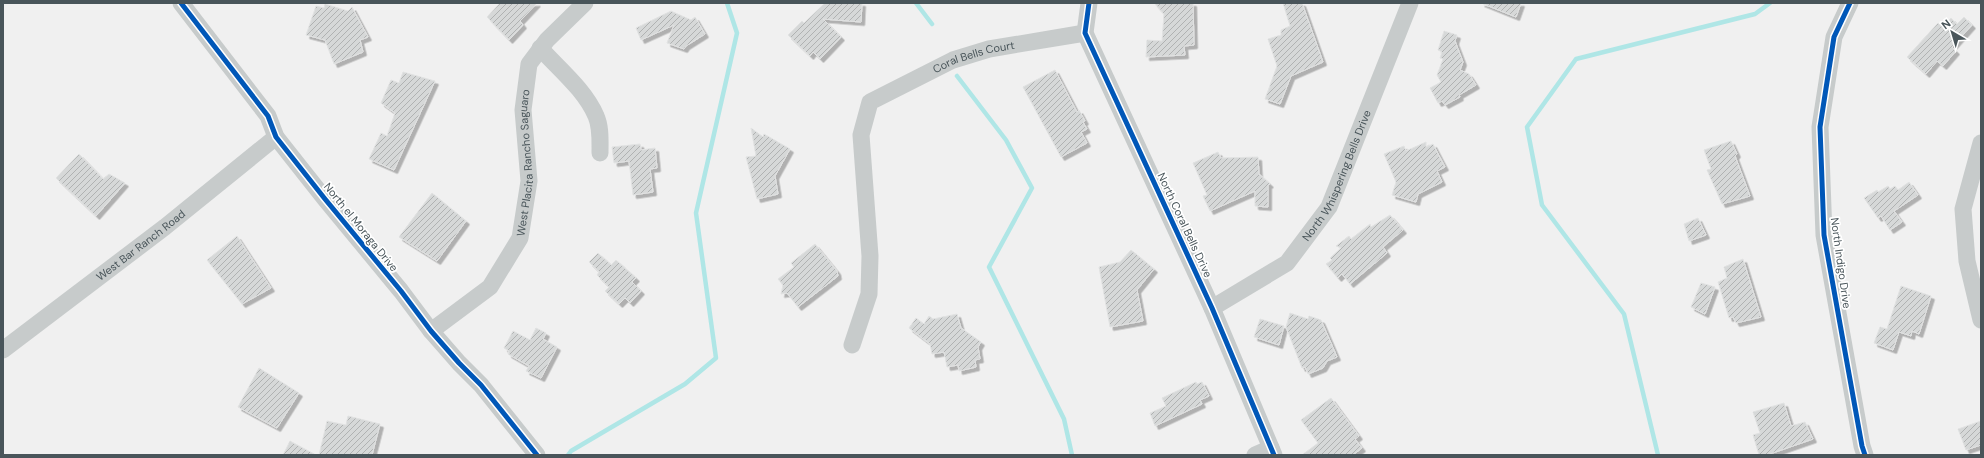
<svg xmlns="http://www.w3.org/2000/svg" width="1984" height="458" viewBox="0 0 1984 458" font-family="'DM Sans',sans-serif">
<defs>
<pattern id="building-hatch" width="6" height="6" patternUnits="userSpaceOnUse"><rect width="6" height="6" fill="#d6d8d8"/><path d="M-1 1l2-2M0 6l6-6M5 7l2-2" fill="none" stroke="#b0b2b2"/></pattern>
<filter id="shadow"><feDropShadow dx="3.5" dy="3.5" stdDeviation="0" flood-color="#0004"/></filter>
</defs>
<rect width="100%" height="100%" fill="#f0f0f0"/>
<g fill="none" stroke-linecap="round" stroke-linejoin="round">
<path stroke="#afe6e6" stroke-width="4.5" d="M 916,3 L 932,24
M 957,76 L 1006,140 L 1032,188 L 989,267 L 1064,419 L 1072,455
M 568,455 L 571,451 L 685,384 L 716,358 L 696,213 L 737,33 L 727,3
M 1658,455 L 1624,314 L 1542,205 L 1527,127 L 1576,59 L 1755,14 L 1770,3"/>
</g>
<path fill="url(#building-hatch)" stroke="#e1e2e2" filter="url(#shadow)" d="M 500,3 L 537,3 L 520,21 L 523,25 L 509,40 L 487,17 Z
M 825,3 L 862,3 L 861,22 L 823,19 L 841,37 L 820,59 L 813,52 L 810,56 L 788,35 L 802,21 L 804,23 Z
M 1154,3 L 1193,3 L 1194,45 L 1184,46 L 1185,55 L 1146,57 L 1147,40 L 1162,41 L 1164,14 Z
M 1283,3 L 1302,3 L 1323,62 L 1291,76 L 1280,104 L 1265,99 L 1277,66 L 1268,39 L 1281,35 L 1281,30 L 1290,26 Z
M 1481,3 L 1521,3 L 1516,17 Z
M 325,4 L 348,11 L 352,7 L 368,37 L 360,40 L 363,52 L 334,64 L 325,40 L 306,35 L 316,6 L 324,8 Z
M 671,11 L 691,20 L 695,17 L 705,34 L 686,46 L 684,49 L 667,43 L 674,25 L 641,40 L 636,28 Z
M 1964,17 L 1972,25 L 1952,47 L 1956,51 L 1943,66 L 1937,61 L 1926,74 L 1907,57 L 1938,23 L 1943,27 L 1951,18 L 1957,24 Z
M 1444,31 L 1457,35 L 1455,41 L 1463,62 L 1460,70 L 1469,74 L 1476,85 L 1459,95 L 1460,97 L 1445,105 L 1442,101 L 1438,103 L 1430,88 L 1441,82 L 1437,75 L 1443,59 L 1440,58 L 1442,52 L 1438,50 Z
M 1055,70 L 1077,112 L 1079,110 L 1085,121 L 1083,122 L 1087,129 L 1081,132 L 1087,143 L 1061,157 L 1023,87 Z
M 403,72 L 435,81 L 394,170 L 369,159 L 381,133 L 387,136 L 395,113 L 381,103 L 391,80 L 399,83 Z
M 751,128 L 763,137 L 764,134 L 790,149 L 775,176 L 778,194 L 757,199 L 746,157 L 756,156 Z
M 1731,141 L 1737,154 L 1735,156 L 1750,196 L 1722,204 L 1707,170 L 1711,169 L 1704,150 Z
M 1426,142 L 1426,147 L 1433,144 L 1445,167 L 1437,171 L 1442,182 L 1418,194 L 1416,202 L 1392,195 L 1396,182 L 1384,154 L 1404,146 L 1406,151 Z
M 640,144 L 641,150 L 655,148 L 657,168 L 650,169 L 653,192 L 633,195 L 629,161 L 614,163 L 612,147 Z
M 1218,152 L 1221,158 L 1258,157 L 1259,174 L 1270,184 L 1268,185 L 1268,207 L 1255,206 L 1255,191 L 1210,211 L 1203,196 L 1207,195 L 1193,163 Z
M 79,154 L 103,179 L 109,174 L 125,183 L 96,216 L 56,178 Z
M 1909,182 L 1918,195 L 1894,211 L 1902,222 L 1890,230 L 1881,216 L 1878,218 L 1864,198 L 1877,190 L 1878,192 L 1888,186 L 1890,189 L 1895,186 L 1898,190 Z
M 432,193 L 466,221 L 437,261 L 399,237 Z
M 1390,215 L 1403,230 L 1383,247 L 1387,253 L 1350,284 L 1342,274 L 1338,278 L 1326,264 L 1332,260 L 1330,258 L 1341,248 L 1336,246 L 1349,236 L 1351,239 L 1370,224 L 1371,227 Z
M 1698,218 L 1706,235 L 1689,241 L 1684,224 Z
M 237,236 L 271,288 L 242,304 L 207,260 Z
M 815,244 L 837,271 L 838,276 L 798,307 L 787,293 L 781,294 L 783,285 L 778,279 L 794,267 L 791,263 Z
M 1131,250 L 1154,269 L 1137,290 L 1143,321 L 1110,327 L 1099,267 L 1120,262 Z
M 598,253 L 611,265 L 616,260 L 636,278 L 632,282 L 641,291 L 630,303 L 625,298 L 619,304 L 605,291 L 609,287 L 597,275 L 599,272 L 589,262 Z
M 1743,259 L 1761,317 L 1736,323 L 1733,317 L 1729,318 L 1718,282 L 1727,278 L 1724,267 Z
M 1701,283 L 1715,287 L 1705,314 L 1691,307 Z
M 1901,286 L 1931,296 L 1919,334 L 1912,331 L 1911,336 L 1899,332 L 1893,350 L 1874,343 L 1880,327 L 1887,329 Z
M 1290,313 L 1308,319 L 1309,316 L 1321,320 L 1337,357 L 1327,361 L 1323,368 L 1308,374 L 1305,367 L 1302,368 L 1286,327 Z
M 957,314 L 961,328 L 981,342 L 978,347 L 980,359 L 975,360 L 976,367 L 959,371 L 958,365 L 947,367 L 944,352 L 932,354 L 930,344 L 909,328 L 916,318 L 924,324 L 929,316 L 933,319 Z
M 1260,319 L 1284,326 L 1279,345 L 1254,337 Z
M 536,328 L 546,333 L 543,339 L 557,347 L 541,378 L 526,371 L 529,366 L 508,354 L 509,351 L 504,348 L 513,331 L 530,340 Z
M 259,368 L 299,393 L 277,428 L 238,407 Z
M 1196,382 L 1197,384 L 1202,382 L 1209,396 L 1200,400 L 1202,404 L 1155,426 L 1150,413 L 1166,406 L 1162,398 Z
M 1331,398 L 1359,436 L 1355,439 L 1362,448 L 1353,455 L 1302,455 L 1318,443 L 1301,420 Z
M 1784,403 L 1791,426 L 1805,422 L 1813,439 L 1767,455 L 1759,455 L 1753,435 L 1760,433 L 1753,412 Z
M 348,416 L 380,424 L 372,455 L 319,455 L 327,421 L 346,425 Z
M 1981,421 L 1981,445 L 1966,450 L 1958,429 Z
M 290,441 L 316,455 L 283,455 Z"/>
<g fill="none" stroke-linecap="round" stroke-linejoin="round">
<g stroke="#c7cbcb" stroke-width="17">
<path d="M 181,3 L 268,116 L 276,137 L 325,199 L 401,291 L 431,331 L 459,363 L 481,385 L 537,455"/>
<path d="M 1089,3 L 1085,33 L 1212,308 L 1274,455"/>
<path d="M 1850,3 L 1834,37 L 1820,127 L 1824,235 L 1862,446 L 1865,455"/>
<path d="M 540,48 C 559,69 585,90 596,116 C 601,127 600,141 600,153"/>
<path d="M 1981,143 L 1963,209 L 1967,261 L 1981,320"/>
<path id="s1" d="M 1212,308 L 1287,263 L 1329,207 L 1410,3"/>
<path id="s2" d="M 431,331 L 490,287 L 520,238 L 529,181 L 523,110 L 529,64 L 547,40 L 585,3"/>
<path id="s3" d="M 852,345 L 869,294 L 870,256 L 861,135 L 870,102 L 953,60 L 989,49 L 1085,33"/>
<path id="s4" d="M 3,350 L 165,227 L 276,137"/>
<path d="M 1255,455 L 1271,448"/>
</g>
<defs>
<path id="cycleway" d="M 181,3 L 268,116 L 276,137 L 325,199 L 401,291 L 431,331 L 459,363 L 481,385 L 537,455
M 1089,3 L 1085,33 L 1212,308 L 1274,455
M 1850,3 L 1834,37 L 1820,127 L 1824,235 L 1862,446 L 1865,455"/>
</defs>
<use href="#cycleway" stroke="#fff" stroke-width="8"/>
<use href="#cycleway" stroke="#0057b8" stroke-width="5"/>
</g>
<g text-anchor="middle" stroke-width="3.5" stroke-linejoin="round" paint-order="stroke">
<g font-size="11" fill="#49555a" stroke="#fff">
<text dy="4" stroke="none"><textPath href="#s3" startOffset="361">Coral Bells Court</textPath></text>
<text dy="4" stroke="none"><textPath href="#s2" startOffset="207">West Placita Rancho Saguaro</textPath></text>
<text dy="4" stroke="none"><textPath href="#s1" startOffset="189">North Whispering Bells Drive</textPath></text>
<text transform="translate(1185 225) rotate(65)" y="4">North Coral Bells Drive</text>
<text transform="translate(361 227) rotate(51)" y="4">North el Moraga Drive</text>
<text dy="4" stroke="none"><textPath href="#s4" startOffset="173">West Bar Ranch Road</textPath></text>
<text transform="translate(1841 263) rotate(82)" y="4">North Indigo Drive</text>
</g>
</g>
<rect width="1984" height="458" fill="none" stroke="#49555a" stroke-width="8"/>
<g transform="translate(1952 32) rotate(322)" stroke="#ffffff" stroke-width="3" paint-order="stroke">
<path d="M0-3L7 15L0 10L-7 15Z" fill="#49555a"/>
<text y="-6" font-size="11" font-weight="bold" text-anchor="middle" fill="#49555a">N</text>
</g>
</svg>
